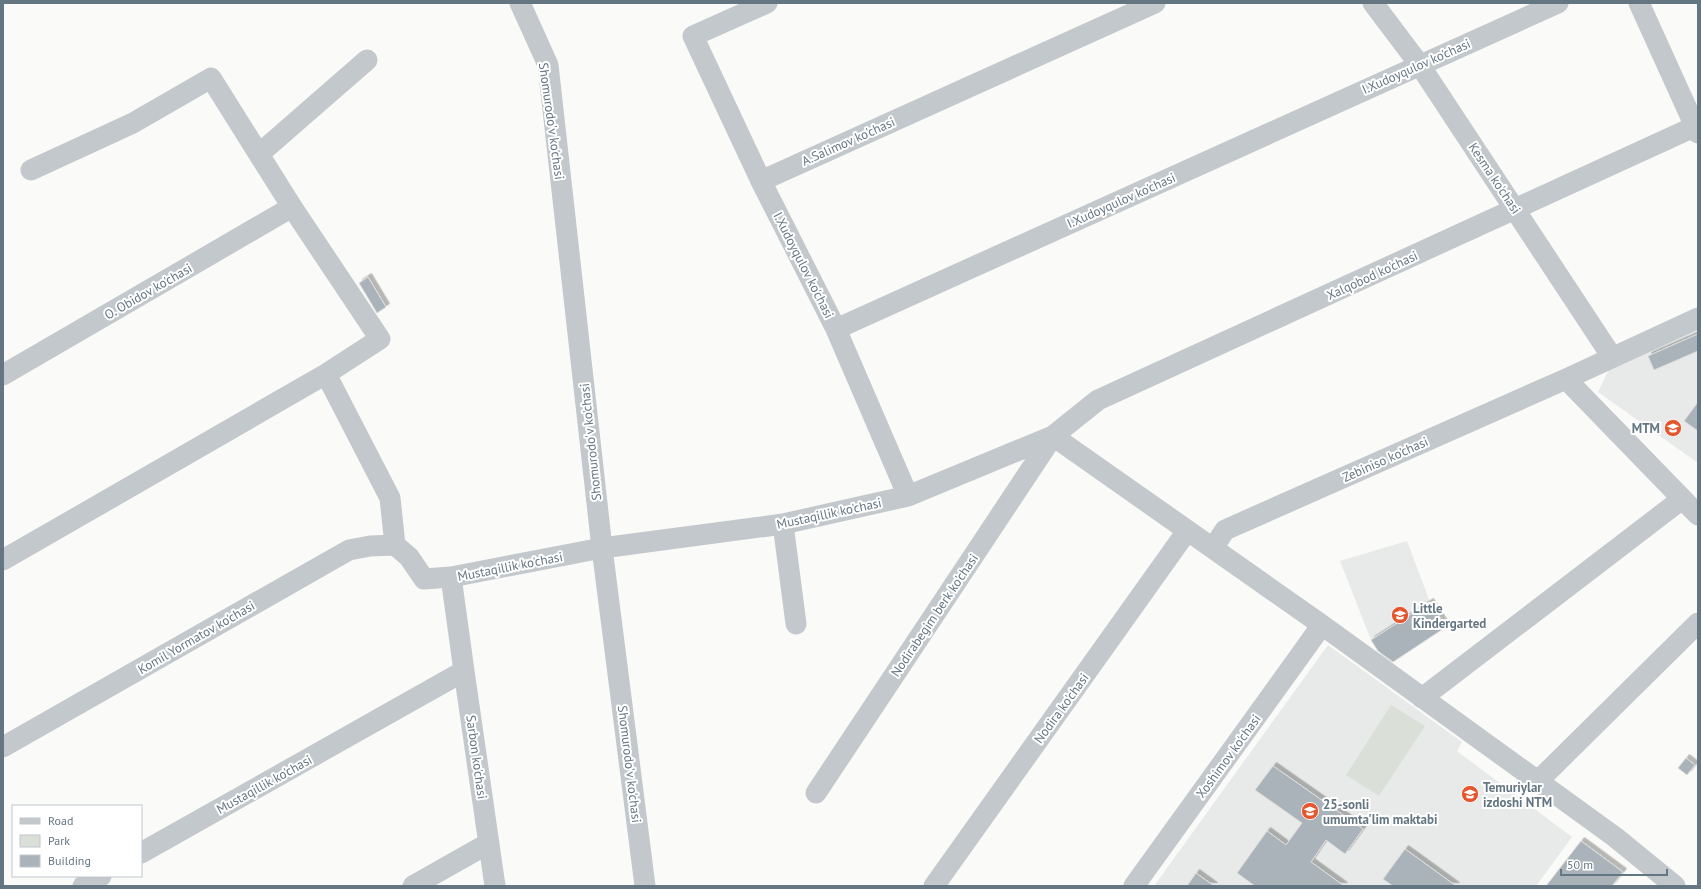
<svg xmlns="http://www.w3.org/2000/svg" width="1701" height="889" viewBox="0 0 1701 889" font-family="'PT Sans',sans-serif">
<defs>
<filter id="shadow"><feDropShadow dx="3.5" dy="-3.5" stdDeviation="0" flood-color="#0004"/></filter>
</defs>
<rect width="100%" height="100%" fill="#fafaf8"/>
<path fill="#e8e9e9" d="M 1698,327 L 1698,463 L 1598,392 L 1610,367 Z
M 1407,541 L 1430,602 L 1446,627 L 1388,665 L 1371,640 L 1340,561 Z
M 1328,645 L 1462,742 L 1457,751 L 1572,837 L 1536,886 L 1154,886 Z"/>
<path fill="#dadfd7" d="M 1391,705 L 1425,726 L 1379,796 L 1346,775 Z"/>
<path fill="#aab3b9" stroke="#dcdcda" filter="url(#shadow)" d="M 368,277 L 386,307 L 377,313 L 359,283 Z
M 1698,334 L 1698,351 L 1654,370 L 1648,356 Z
M 1698,402 L 1698,431 L 1684,421 Z
M 1430,602 L 1446,627 L 1393,662 L 1378,651 L 1371,640 Z
M 1686,758 L 1695,765 L 1687,775 L 1678,768 Z
M 1273,766 L 1363,829 L 1345,854 L 1326,840 L 1311,862 L 1344,886 L 1255,886 L 1237,873 L 1267,831 L 1286,845 L 1302,823 L 1255,790 Z
M 1581,841 L 1623,872 L 1612,886 L 1546,886 Z
M 1405,849 L 1456,886 L 1393,886 L 1383,879 Z
M 1196,873 L 1214,886 L 1187,886 Z"/>
<g fill="none" stroke-linecap="round" stroke-linejoin="round">
<path stroke="#c3c8cc" stroke-width="21" d="M 520,3 L 548,65 L 602,548 L 645,886
M 767,3 L 693,36 L 761,181 L 1155,3
M 1373,3 L 1419,64 L 1612,357
M 1639,3 L 1698,133
M 259,154 L 367,60
M 761,181 L 836,329 L 1558,3
M 836,329 L 908,496 L 1053,436
M 326,374 L 390,498 L 395,545 L 409,557 L 424,579 L 451,577
M 3,375 L 292,207
M 1566,379 L 1698,515
M 1053,436 L 1322,625 L 1615,837 L 1675,886
M 783,524 L 796,624
M 1213,548 L 1225,530 L 1566,379 L 1698,318
M 3,560 L 326,374 L 380,339 L 292,207 L 211,78 L 133,123 L 31,170
M 464,671 L 495,886
M 1422,698 L 1682,499
M 3,747 L 349,550 L 370,546 L 395,545
M 1538,781 L 1698,623
M 816,793 L 1053,436 L 1098,400 L 1698,125
M 141,853 L 464,671 L 451,577 L 602,548 L 783,524 L 908,496
M 83,886 L 101,876
M 413,886 L 489,843
M 934,886 L 1187,531
M 1134,886 L 1322,625"/>
</g>
<defs>
<symbol id="school-disc" viewBox="-11 -11 22 22"><circle r="9.5" fill="#e4572e" stroke="#fff"/><path d="M0-5L7-2L0 1L-7-2ZM-4 1L0 2.5L4 1V4Q0 6-4 4Z" fill="#fff"/></symbol>
</defs>
<g fill-rule="evenodd">
<use href="#school-disc" x="1663" y="418" width="20" height="20"/>
<use href="#school-disc" x="1390" y="605" width="20" height="20"/>
<use href="#school-disc" x="1460" y="784" width="20" height="20"/>
<use href="#school-disc" x="1300" y="801" width="20" height="20"/>
</g>
<g text-anchor="middle" stroke-width="4" stroke-linejoin="round" paint-order="stroke">
<g font-size="13" fill="#657683" stroke="#fff">
<text transform="translate(1416 66) rotate(-24)" y="5">I.Xudoyqulov ko'chasi</text>
<text transform="translate(552 121) rotate(82)" y="5">Shomurodo'v ko'chasi</text>
<text transform="translate(848 141) rotate(-24)" y="5">A.Salimov ko'chasi</text>
<text transform="translate(1495 178) rotate(56)" y="5">Kesma ko'chasi</text>
<text transform="translate(1121 200) rotate(-24)" y="5">I.Xudoyqulov ko'chasi</text>
<text transform="translate(804 265) rotate(63)" y="5">I.Xudoyqulov ko'chasi</text>
<text transform="translate(1372 275) rotate(-25)" y="5">Xalqobod ko'chasi</text>
<text transform="translate(148 291) rotate(-30)" y="5">O. Obidov ko'chasi</text>
<text transform="translate(590 442) rotate(-96)" y="5">Shomurodo'v ko'chasi</text>
<text transform="translate(1385 459) rotate(-24)" y="5">Zebiniso ko'chasi</text>
<text transform="translate(829 513) rotate(-12)" y="5">Mustaqillik ko'chasi</text>
<text transform="translate(510 566) rotate(-11)" y="5">Mustaqillik ko'chasi</text>
<text transform="translate(934 615) rotate(-56)" y="5">Nodirabegim berk ko'chasi</text>
<text transform="translate(196 637) rotate(-30)" y="5">Komil Yormatov ko'chasi</text>
<text transform="translate(1061 708) rotate(-54)" y="5">Nodira ko'chasi</text>
<text transform="translate(1228 756) rotate(-54)" y="5">Xoshimov ko'chasi</text>
<text transform="translate(477 757) rotate(82)" y="5">Sarbon ko'chasi</text>
<text transform="translate(630 764) rotate(83)" y="5">Shomurodo'v ko'chasi</text>
<text transform="translate(264 784) rotate(-29)" y="5">Mustaqillik ko'chasi</text>
</g>
<g font-size="13" font-weight="bold" fill="#657683" stroke="#fff" text-anchor="start">
<text x="1660" y="433" text-anchor="end">MTM</text>
<text x="1413" y="613">Little<tspan x="1413" dy="15">Kindergarted</tspan></text>
<text x="1483" y="792">Temuriylar<tspan x="1483" dy="15">izdoshi NTM</tspan></text>
<text x="1323" y="809">25-sonli<tspan x="1323" dy="15">umumta'lim maktabi</tspan></text>
</g>
</g>
<rect width="1701" height="889" fill="none" stroke="#657683" stroke-width="8"/>
<rect x="12" y="805" width="130" height="72" fill="#ffffff" stroke="#c1c8cd"/>
<rect x="20" y="818" width="20" height="6" fill="#c3c8cc" stroke="#c1c8cd"/>
<text x="48" y="825" font-size="12" fill="#657683">Road</text>
<rect x="20" y="835" width="20" height="12" fill="#dadfd7" stroke="#c1c8cd"/>
<text x="48" y="845" font-size="12" fill="#657683">Park</text>
<rect x="20" y="855" width="20" height="12" fill="#aab3b9" stroke="#c1c8cd"/>
<text x="48" y="865" font-size="12" fill="#657683">Building</text>
<path d="M1561 869v6h106v-6" fill="none" stroke="#657683" stroke-width="2"/>
<text x="1567" y="869" font-size="12" fill="#657683" stroke="#ffffff" stroke-width="3" paint-order="stroke">50 m</text>
</svg>
